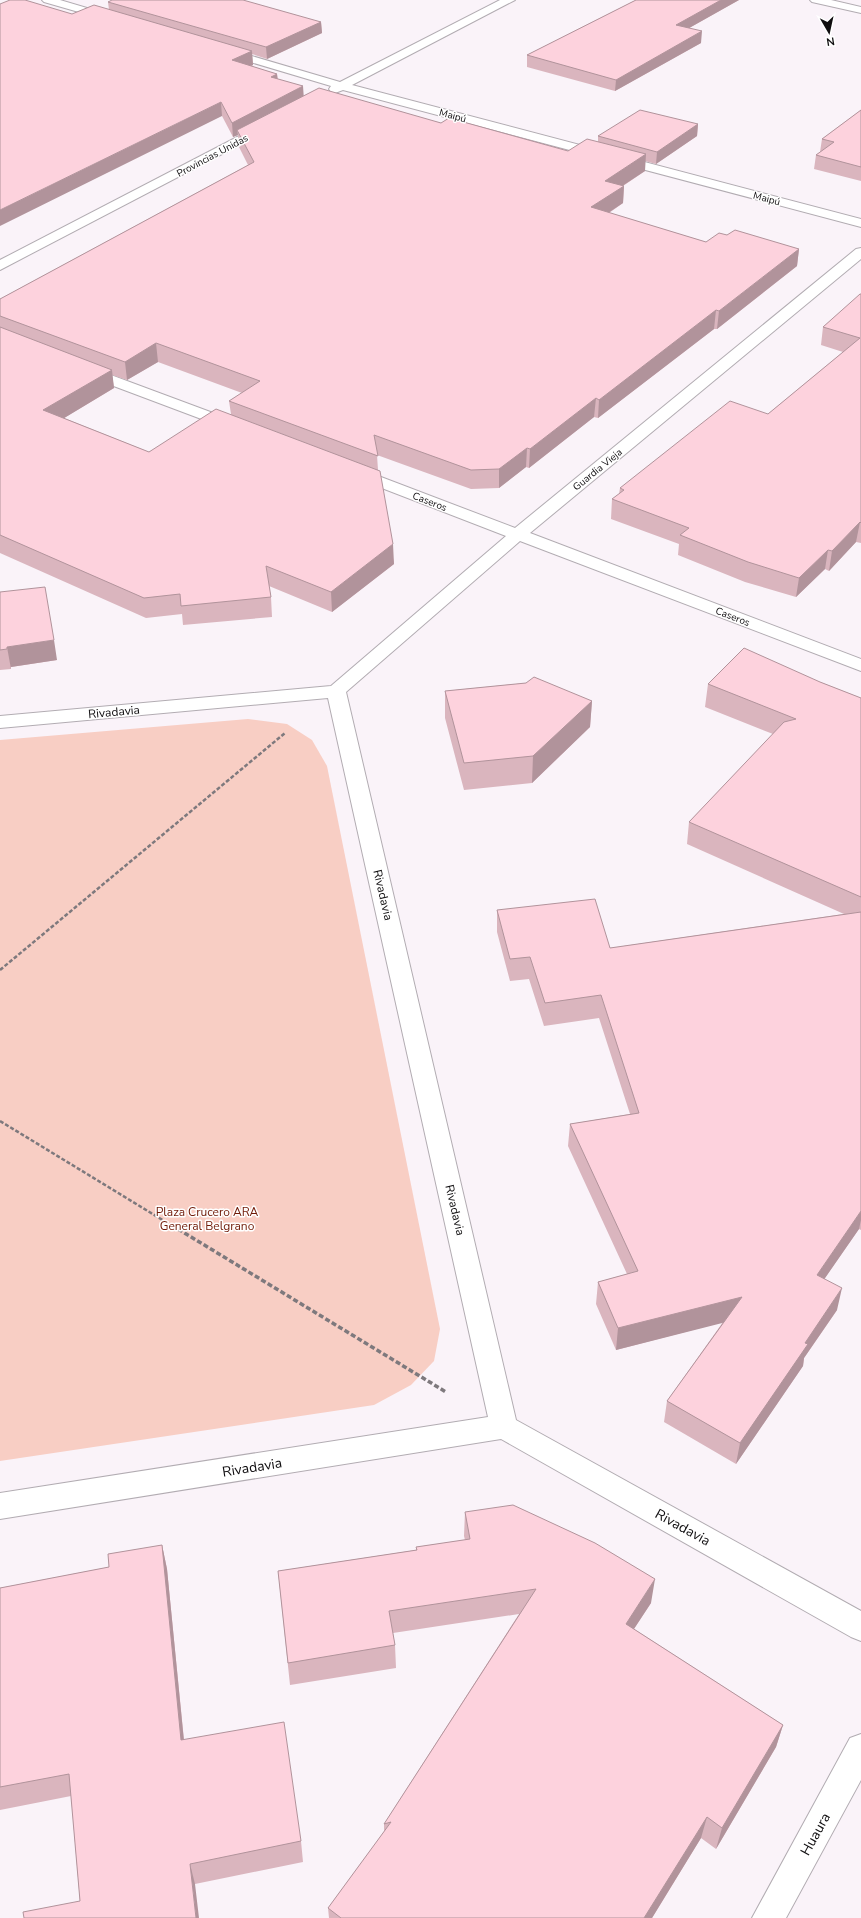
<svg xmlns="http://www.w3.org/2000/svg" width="861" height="1918" viewBox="0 0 861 1918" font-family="'Nunito Sans',sans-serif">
<rect width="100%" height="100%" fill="#faf3f9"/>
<path fill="#f8cec4" d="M 248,719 L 287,724 L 312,740 L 327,766 L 440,1329 L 434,1361 L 411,1385 L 374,1405 L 0,1461 L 0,740 Z"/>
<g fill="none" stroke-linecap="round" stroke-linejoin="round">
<defs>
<path id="minor" d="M 42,0 L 60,0 L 114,16 L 116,18 L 110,21 L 44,2 Z
M 500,0 L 515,0 L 352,85 L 861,219 L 861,227 L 343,90 L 335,93 L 331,92 L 329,89 L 331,86 L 220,53 L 218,51 L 220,49 L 228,49 L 340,82 Z
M 810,0 L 831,0 L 861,7 L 861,13 L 812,2 Z
M 264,123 L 268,124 L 270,127 L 268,130 L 0,270 L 0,260 Z
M 861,248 L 861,259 L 530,533 L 861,659 L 861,671 L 520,541 L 346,692 L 516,1420 L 861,1611 L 861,1641 L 851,1637 L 501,1439 L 0,1519 L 0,1493 L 488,1417 L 328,698 L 0,728 L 0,716 L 331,686 L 506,536 L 348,475 L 346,472 L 348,469 L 354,467 L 360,469 L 515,528 L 856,249 Z
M 84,365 L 240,423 L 242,426 L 240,429 L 234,431 L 228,429 L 79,373 L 76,370 L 79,367 Z
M 861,1734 L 861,1780 L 786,1918 L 752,1918 L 850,1738 Z"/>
</defs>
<use href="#minor" stroke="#b2acb2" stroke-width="2"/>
<path stroke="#7e797d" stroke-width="2.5" stroke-dasharray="4 2" stroke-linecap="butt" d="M 0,970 L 285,733
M 0,1121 L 179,1230"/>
<path stroke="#7e797d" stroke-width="3.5" stroke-dasharray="5 2.5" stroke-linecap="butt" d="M 178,1229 L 446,1392"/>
<use href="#minor" fill="#fff" fill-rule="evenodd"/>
</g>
<path fill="#dab5be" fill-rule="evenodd" d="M 636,0 L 739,0 L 689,28 L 701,43 L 615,91 L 527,67 L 527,55 Z
M 108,2 L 321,22 L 322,33 L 267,59 L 252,54 L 253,65 L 251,66 L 277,74 L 278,79 L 304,96 L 441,123 L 568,151 L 598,142 L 598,136 L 698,124 L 697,136 L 656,164 L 645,161 L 645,171 L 623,186 L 624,186 L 623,203 L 609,213 L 706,242 L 727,235 L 799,249 L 797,266 L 717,329 L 714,329 L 598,418 L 594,417 L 529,468 L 526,467 L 499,488 L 471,489 L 377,455 L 378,470 L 394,564 L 332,612 L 269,586 L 271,597 L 272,617 L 183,625 L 182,614 L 146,618 L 0,553 L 0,299 L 248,165 L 239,147 L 238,135 L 233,137 L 222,116 L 72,14 L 109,10 ZM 158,362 L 242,393 L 229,401 L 231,414 L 149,452 L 64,418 L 114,388 L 112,375 L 127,380 Z
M 861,110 L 861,181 L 814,169 L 816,155 L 820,152 L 822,139 Z
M 861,294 L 861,543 L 856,542 L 829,571 L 825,569 L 796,597 L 745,582 L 678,555 L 679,544 L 611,519 L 612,499 L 619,494 L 620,488 L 768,414 L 843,352 L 821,345 L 823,327 Z
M 0,592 L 57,660 L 11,667 L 11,669 L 0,670 Z
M 820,682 L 861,698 L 861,1230 L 859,1229 L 824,1279 L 837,1310 L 804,1358 L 803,1366 L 736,1464 L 664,1422 L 667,1401 L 723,1322 L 616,1350 L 596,1304 L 598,1282 L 627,1274 L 568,1146 L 570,1124 L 630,1114 L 599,1018 L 544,1026 L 529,979 L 510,981 L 497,932 L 497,910 L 610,948 L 844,914 L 687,844 L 689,822 L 773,734 L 705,707 L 708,684 Z
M 526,683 L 592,701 L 590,727 L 532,783 L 464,790 L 445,718 L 445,691 Z
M 465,1512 L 651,1603 L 634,1629 L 783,1725 L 776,1747 L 716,1849 L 701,1838 L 652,1918 L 329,1918 L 328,1908 L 384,1832 L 384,1824 L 519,1614 L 393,1633 L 395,1645 L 396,1668 L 290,1685 L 278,1571 L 416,1550 L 416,1547 L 465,1540 L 464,1536 Z
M 162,1545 L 167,1569 L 184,1740 L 301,1841 L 303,1862 L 195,1884 L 80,1901 L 71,1796 L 0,1810 L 0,1588 L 109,1567 Z"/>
<path fill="#b1939b" d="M 721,0 L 739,0 L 675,36 L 676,25 Z
M 321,22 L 322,33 L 267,59 L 266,47 Z
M 702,31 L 701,43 L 615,91 L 616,80 Z
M 252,51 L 253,65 L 233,74 L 232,60 Z
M 277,74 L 278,88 L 271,77 Z
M 303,86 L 304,100 L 237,130 L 238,135 L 233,137 L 232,123 Z
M 221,102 L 222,116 L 0,226 L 0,210 Z
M 698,124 L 697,136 L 656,164 L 657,152 Z
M 646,154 L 645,171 L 604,198 L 605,181 Z
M 624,186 L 623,203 L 590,225 L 591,207 Z
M 799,249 L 797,266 L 717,329 L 719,311 Z
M 716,310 L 714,329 L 598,418 L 599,400 Z
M 156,343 L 158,362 L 127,380 L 125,362 Z
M 112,370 L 114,388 L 46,429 L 43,410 Z
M 596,398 L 594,417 L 529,468 L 530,449 Z
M 527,448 L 526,467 L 499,488 L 499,469 Z
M 860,522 L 856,542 L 829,571 L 832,551 Z
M 393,544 L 394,564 L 332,612 L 331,592 Z
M 828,550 L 825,569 L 796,597 L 799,578 Z
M 54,640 L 57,660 L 11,667 L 11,669 L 7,647 Z
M 592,701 L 590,727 L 532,783 L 533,756 Z
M 861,1211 L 861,1220 L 859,1229 L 812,1297 L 817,1275 Z
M 842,1288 L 837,1310 L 804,1358 L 803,1366 L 736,1464 L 740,1443 L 805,1343 Z
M 742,1297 L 738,1319 L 616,1350 L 618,1328 Z
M 162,1545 L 167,1569 L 186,1762 L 181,1740 Z
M 655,1579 L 651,1603 L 622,1647 L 626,1624 Z
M 783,1725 L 776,1747 L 716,1849 L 722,1828 Z
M 707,1817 L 701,1838 L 652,1918 L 644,1918 Z
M 190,1864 L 195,1884 L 199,1918 L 196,1918 Z"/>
<path fill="#fdd2dd" stroke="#b1939b" d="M 10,0 L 25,0 L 72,14 L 94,5 L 252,51 L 232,60 L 277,74 L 271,77 L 303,86 L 232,123 L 221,102 L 0,210 L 0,4 Z
M 112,0 L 243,0 L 321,22 L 266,47 L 108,2 Z
M 636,0 L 721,0 L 676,25 L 702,31 L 616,80 L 527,55 Z
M 319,88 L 441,123 L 449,118 L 568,151 L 587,139 L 646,154 L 605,181 L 624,186 L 591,207 L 706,242 L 719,233 L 727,235 L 735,230 L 799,249 L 719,311 L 716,310 L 599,400 L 596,398 L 530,449 L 527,448 L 499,469 L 471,470 L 374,435 L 378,456 L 229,401 L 260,381 L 156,343 L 125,362 L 0,316 L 0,299 L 254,162 L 237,130 Z
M 640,110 L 698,124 L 657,152 L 598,136 Z
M 861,110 L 861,167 L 816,155 L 834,142 L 822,139 Z
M 860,294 L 861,294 L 861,523 L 860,522 L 832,551 L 828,550 L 799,578 L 748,562 L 680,535 L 689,528 L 612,499 L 624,490 L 620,488 L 730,401 L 768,414 L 860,338 L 823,327 Z
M 0,327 L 112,370 L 43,410 L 149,452 L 216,409 L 380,471 L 393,544 L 331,592 L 266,566 L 271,597 L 181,606 L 180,594 L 144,598 L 0,535 Z
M 45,587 L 54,640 L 7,647 L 7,649 L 0,650 L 0,592 Z
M 744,648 L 820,682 L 861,698 L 861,897 L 689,822 L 784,722 L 796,719 L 708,684 Z
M 534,677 L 592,701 L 533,756 L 464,763 L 445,691 L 526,683 Z
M 595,899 L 610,948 L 861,912 L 861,1211 L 817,1275 L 842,1288 L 805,1343 L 808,1344 L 740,1443 L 667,1401 L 742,1297 L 618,1328 L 598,1282 L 638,1271 L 570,1124 L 639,1113 L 601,995 L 545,1003 L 530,957 L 510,959 L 497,910 Z
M 513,1505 L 595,1543 L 655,1579 L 626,1624 L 783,1725 L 722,1828 L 707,1817 L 644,1918 L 341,1918 L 328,1908 L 391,1822 L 384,1824 L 536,1589 L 389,1611 L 395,1645 L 288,1663 L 278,1571 L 417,1550 L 416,1547 L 470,1539 L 465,1512 Z
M 162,1545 L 181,1740 L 284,1722 L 301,1841 L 190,1864 L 196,1918 L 24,1918 L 23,1912 L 80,1901 L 69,1774 L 0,1787 L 0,1588 L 109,1567 L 108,1554 Z"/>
<g text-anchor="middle" stroke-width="3" stroke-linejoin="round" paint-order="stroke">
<g font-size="10" fill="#0f0d0f" stroke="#fff">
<text transform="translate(453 115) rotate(15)" y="4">Maipú</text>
<text transform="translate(212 155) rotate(-28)" y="4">Provincias Unidas</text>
<text transform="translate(767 198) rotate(15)" y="4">Maipú</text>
<text transform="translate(597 469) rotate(-39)" y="4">Guardia Vieja</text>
<text transform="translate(430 501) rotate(21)" y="4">Caseros</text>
<text transform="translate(733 616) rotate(21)" y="4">Caseros</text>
</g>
<g font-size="12" fill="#0f0d0f" stroke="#fff">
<text transform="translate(114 712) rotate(-5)" y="4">Rivadavia</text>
<text transform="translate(383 895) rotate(77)" y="4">Rivadavia</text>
<text transform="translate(455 1210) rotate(77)" y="4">Rivadavia</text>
</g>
<g font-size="12" fill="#6f1906" stroke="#fff">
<text x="207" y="1216">Plaza Crucero ARA<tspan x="207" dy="14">General Belgrano</tspan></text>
</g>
<g font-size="14" fill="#0f0d0f" stroke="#fff">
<text transform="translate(252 1467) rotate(-9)" y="5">Rivadavia</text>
<text transform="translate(683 1527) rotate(29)" y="5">Rivadavia</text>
<text transform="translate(815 1834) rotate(-61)" y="5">Huaura</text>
</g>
</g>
<g transform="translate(829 32) rotate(171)" stroke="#ffffff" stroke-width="3" paint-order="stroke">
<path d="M0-3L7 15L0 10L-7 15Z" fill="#0f0d0f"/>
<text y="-6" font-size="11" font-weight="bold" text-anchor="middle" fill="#0f0d0f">N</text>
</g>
</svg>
